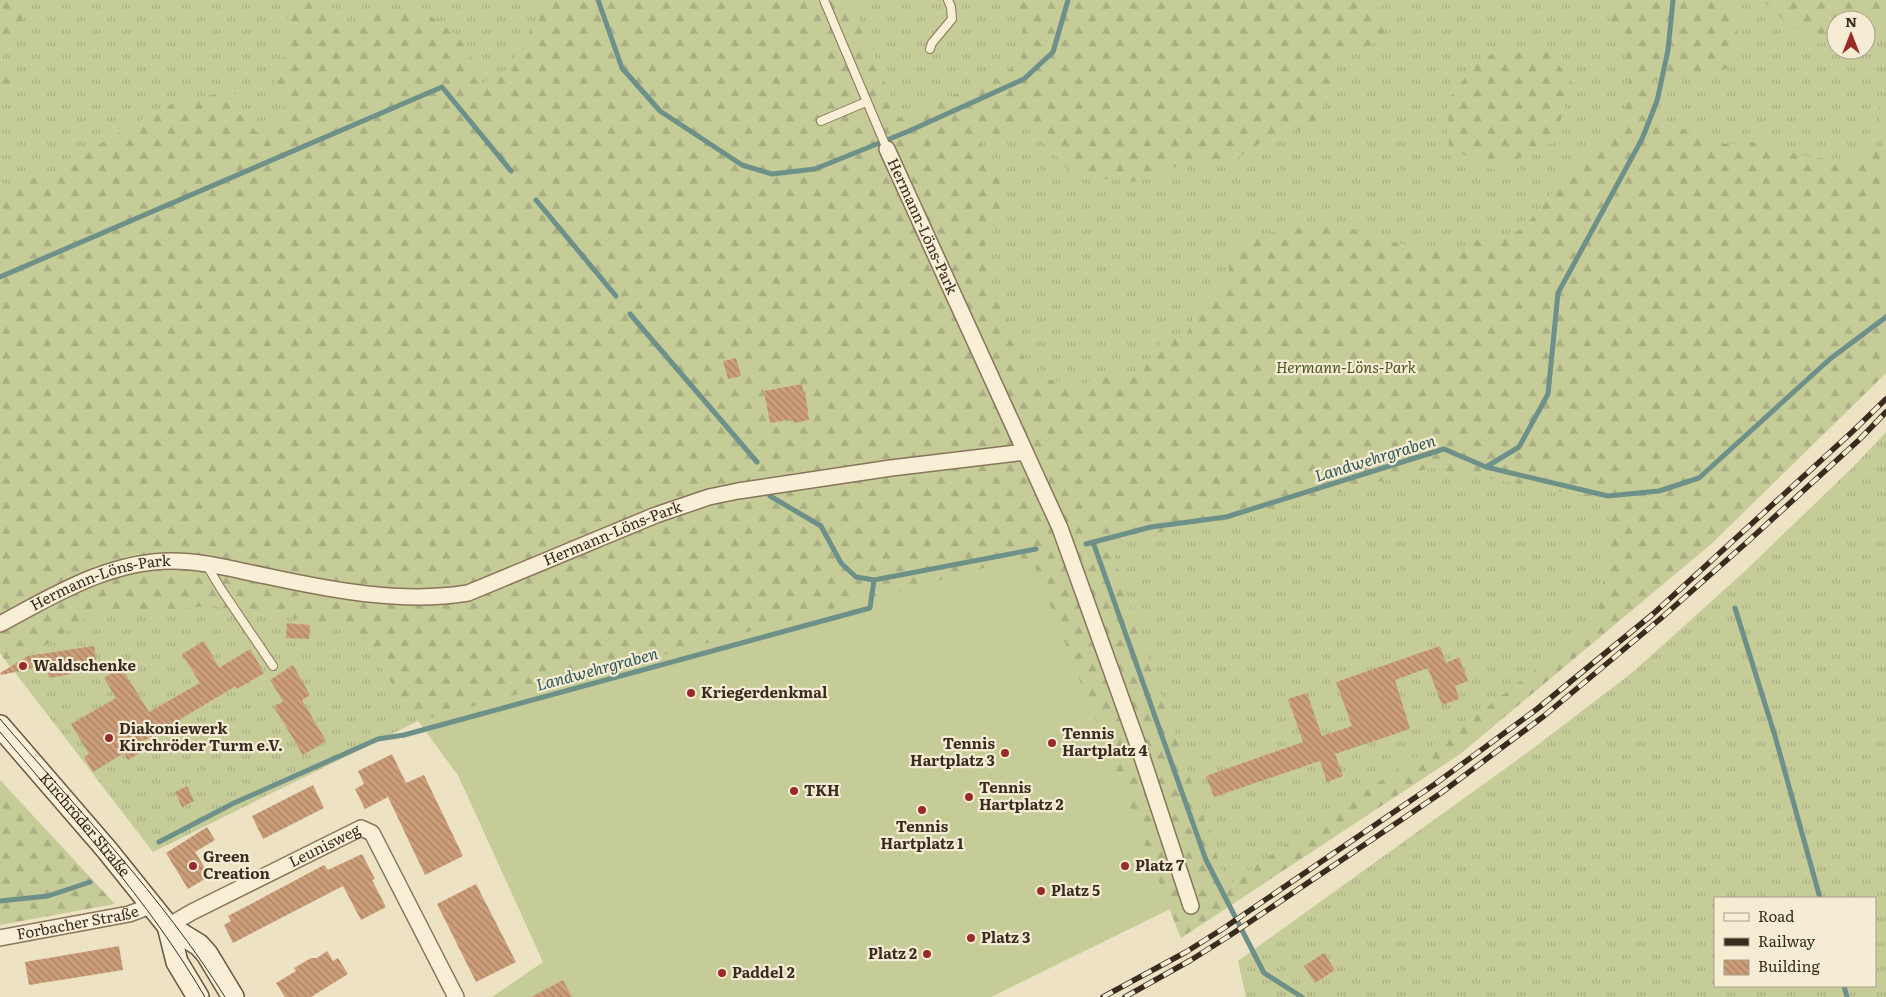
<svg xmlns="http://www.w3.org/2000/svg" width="1886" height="997" viewBox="0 0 1886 997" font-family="Literata,serif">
<defs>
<pattern id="grass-tufts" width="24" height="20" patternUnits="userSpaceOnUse" patternTransform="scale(1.25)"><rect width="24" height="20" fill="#c5cc98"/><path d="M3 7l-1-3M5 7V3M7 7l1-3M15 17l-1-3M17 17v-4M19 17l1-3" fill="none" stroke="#aaaf83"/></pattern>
<pattern id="forest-firs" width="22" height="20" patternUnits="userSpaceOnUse" patternTransform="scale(1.25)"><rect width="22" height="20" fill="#c5cc98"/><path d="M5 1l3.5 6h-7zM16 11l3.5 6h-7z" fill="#aaaf83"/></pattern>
<pattern id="building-back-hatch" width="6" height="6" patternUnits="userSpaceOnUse" patternTransform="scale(1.25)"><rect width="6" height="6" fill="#cc9e7a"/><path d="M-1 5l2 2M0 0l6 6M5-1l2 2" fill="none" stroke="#a78163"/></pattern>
</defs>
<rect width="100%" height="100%" fill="#eee2c4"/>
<path fill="url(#grass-tufts)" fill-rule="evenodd" d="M 0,0 L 1886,0 L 1886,373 L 1711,544 L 1460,754 L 1181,938 L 1055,618 L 817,614 L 418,721 L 153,852 L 0,653 ZM 1836,20 L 1866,20 L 1866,50 L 1836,50 Z
M 1886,432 L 1886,997 L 1246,997 L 1238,961 L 1531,750 L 1633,672 L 1744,572 L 1852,468 ZM 1715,898 L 1875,898 L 1875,986 L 1715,986 Z"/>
<path fill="url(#forest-firs)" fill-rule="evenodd" d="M 0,0 L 21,0 L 17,3 L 26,30 L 0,44 Z
M 310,0 L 316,0 L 333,28 L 360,27 L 384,8 L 432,17 L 464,41 L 483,84 L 508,68 L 536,21 L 544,0 L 851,0 L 899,118 L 1001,76 L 1021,61 L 1023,22 L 1009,0 L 1376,0 L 1387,39 L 1331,59 L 1329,98 L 1311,127 L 1270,136 L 1229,164 L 1187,163 L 1132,182 L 1074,175 L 1028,126 L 978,139 L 1007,184 L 1000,223 L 984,242 L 990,291 L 1003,305 L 1031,376 L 1083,386 L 1107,370 L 1132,376 L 1146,366 L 1163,338 L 1186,337 L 1199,304 L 1230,273 L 1227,261 L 1254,236 L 1292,229 L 1336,224 L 1408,246 L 1460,248 L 1489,234 L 1508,238 L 1527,224 L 1569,171 L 1621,127 L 1630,71 L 1610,19 L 1620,0 L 1740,0 L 1733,2 L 1738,38 L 1732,66 L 1705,77 L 1652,80 L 1647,111 L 1673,125 L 1725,144 L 1765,141 L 1799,155 L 1849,162 L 1882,146 L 1879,106 L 1886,98 L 1886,373 L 1711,544 L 1460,754 L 1181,938 L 1034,565 L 456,773 L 351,626 L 211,606 L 89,616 L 11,668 L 0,653 L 0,187 L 67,169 L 95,147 L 164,106 L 232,90 L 256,132 L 290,126 L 273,76 L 286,53 L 289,12 ZM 1431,468 L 1613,501 L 1598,621 L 1466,723 L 1227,885 L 1109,542 L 1263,512 Z
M 1762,0 L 1886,0 L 1886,21 L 1866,35 L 1866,20 L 1836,20 L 1836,42 L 1816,43 L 1788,24 Z
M 0,46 L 10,79 L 7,100 L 0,101 Z
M 1504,49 L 1547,49 L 1572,83 L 1554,142 L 1494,170 L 1449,147 L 1448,100 L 1478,60 Z
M 0,780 L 115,904 L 0,925 Z"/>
<path fill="#c5cc98" d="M 1021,558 L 1034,565 L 1170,909 L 991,997 L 492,997 L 543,962 L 457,773 L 418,721 Z"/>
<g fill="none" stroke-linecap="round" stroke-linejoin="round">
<path stroke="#6d9088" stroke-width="5" d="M 598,0 L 622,68 L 660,111 L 742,165 L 772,174 L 815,169 L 909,131 L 1024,79 L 1053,52 L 1068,0
M 536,200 L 616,296
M 0,277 L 442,87 L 511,171
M 630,314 L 757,462
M 1486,467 L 1608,496 L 1659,491 L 1699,478 L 1830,359 L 1886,317
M 770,496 L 821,526 L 841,563 L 856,577 L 874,580
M 1093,542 L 1206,860 L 1264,973 L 1302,997
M 1086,544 L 1151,527 L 1226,517 L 1444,449 L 1486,467 L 1519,447 L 1548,394 L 1558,293 L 1642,139 L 1657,101 L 1668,50 L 1673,0
M 1735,608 L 1775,736 L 1820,898
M 159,842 L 234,803 L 378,739 L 404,735 L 870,608 L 874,580 L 1036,549
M 0,901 L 48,896 L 90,882
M 1844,986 L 1847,997"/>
</g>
<path fill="url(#building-back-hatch)" d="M 736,358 L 741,376 L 728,379 L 723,361 Z
M 802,384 L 803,392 L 805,391 L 809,420 L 794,423 L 793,419 L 770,423 L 764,391 Z
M 287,623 L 310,625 L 309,639 L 286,638 Z
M 204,641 L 219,668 L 250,649 L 264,673 L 237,689 L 236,686 L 142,742 L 146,749 L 128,760 L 124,753 L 93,772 L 84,757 L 89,754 L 71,724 L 116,698 L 104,678 L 121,667 L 149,712 L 200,683 L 182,654 Z
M 94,646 L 97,665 L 74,669 L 71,674 L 49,678 L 47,665 L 1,675 L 0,673 L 28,656 Z
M 1440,646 L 1446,663 L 1459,657 L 1468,681 L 1455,686 L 1459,699 L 1442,705 L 1428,668 L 1395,680 L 1410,729 L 1335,754 L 1343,776 L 1327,782 L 1320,761 L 1214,797 L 1206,776 L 1303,742 L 1288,699 L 1307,693 L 1322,736 L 1352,726 L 1336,682 Z
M 293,665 L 310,695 L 302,700 L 326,741 L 303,755 L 274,707 L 283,701 L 270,680 Z
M 392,754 L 406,783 L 424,775 L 463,856 L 425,875 L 388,797 L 365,809 L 355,789 L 364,784 L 358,771 Z
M 313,785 L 324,808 L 263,839 L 252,816 Z
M 187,786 L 194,801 L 182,807 L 175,792 Z
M 207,827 L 215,840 L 195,852 L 210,876 L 188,889 L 166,853 Z
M 362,854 L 375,879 L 372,880 L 386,907 L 361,920 L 343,886 L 233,943 L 224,925 L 231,921 L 228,916 L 324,865 L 328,870 Z
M 476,884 L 516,962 L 476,982 L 437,904 Z
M 119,946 L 123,970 L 29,985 L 25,962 Z
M 327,951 L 333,961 L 338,958 L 348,974 L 311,997 L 285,997 L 276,983 L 296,971 L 294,968 L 311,958 L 317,958 Z
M 1324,953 L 1335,970 L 1315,983 L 1304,966 Z
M 563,980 L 572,997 L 531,997 Z"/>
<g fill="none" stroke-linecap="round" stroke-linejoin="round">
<defs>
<path id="lane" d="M 824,0 L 887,149
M 930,49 L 932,43 L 952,19 L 951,7 L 948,0
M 821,121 L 866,102
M 206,564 L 221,589 L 273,666"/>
<g id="street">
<path id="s1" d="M 887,149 L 1060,528 L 1138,745 L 1191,906"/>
<path id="s2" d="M 0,624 C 54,595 109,561 172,561 C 204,561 235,570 266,576 C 331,590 402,604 468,593 L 656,515 L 709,497 L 738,491 L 891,468 L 1025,452"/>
<path id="s3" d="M 168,926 L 192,912 L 361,828 L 372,833 L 456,997"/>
<path id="s4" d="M 0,938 L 129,914 L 153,905"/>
</g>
<g id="secondary">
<path id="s5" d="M 0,726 L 107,850 L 168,926 L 199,945 L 207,954 L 233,997"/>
<path d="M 168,926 L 177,962 L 198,997"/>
</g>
</defs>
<use href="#lane" stroke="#89745a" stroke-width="10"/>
<use href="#street" stroke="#89745a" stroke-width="18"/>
<use href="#secondary" stroke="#6b553e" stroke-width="24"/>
<use href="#lane" stroke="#f9efd7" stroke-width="8"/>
<use href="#street" stroke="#f9efd7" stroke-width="15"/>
<use href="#secondary" stroke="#f9efd7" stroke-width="21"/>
<path stroke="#392c1e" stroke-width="1" d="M 0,719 C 77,809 162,896 225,997
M 0,732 C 73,819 147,898 205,997"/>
<defs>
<path id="rail" d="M 1103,997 L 1186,952 L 1224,928 L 1435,784 L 1537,709 L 1653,614 L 1852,432 L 1886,399
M 1125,997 L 1191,960 L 1229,936 L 1441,793 L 1544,716 L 1659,620 L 1745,544 L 1860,439 L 1886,412"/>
</defs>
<use href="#rail" stroke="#392c1e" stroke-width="5.5"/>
<use href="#rail" stroke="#f6ecd4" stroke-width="4" stroke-dasharray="11" stroke-linecap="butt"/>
</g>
<g fill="#982b2a" stroke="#f6ecd4" stroke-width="2">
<circle cx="23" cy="666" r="5"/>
<circle cx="691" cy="693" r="5"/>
<circle cx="109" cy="738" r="5"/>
<circle cx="1052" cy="743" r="5"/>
<circle cx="1005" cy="753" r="5"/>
<circle cx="794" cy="791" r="5"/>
<circle cx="969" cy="797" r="5"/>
<circle cx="922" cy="810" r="5"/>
<circle cx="193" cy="866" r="5"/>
<circle cx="1125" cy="866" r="5"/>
<circle cx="1041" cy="891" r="5"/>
<circle cx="971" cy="938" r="5"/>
<circle cx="927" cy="954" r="5"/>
<circle cx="722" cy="973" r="5"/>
</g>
<g text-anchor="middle" stroke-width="4.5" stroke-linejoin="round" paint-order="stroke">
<g font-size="15" fill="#392c1e" stroke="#f6ecd4">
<text dy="5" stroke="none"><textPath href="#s1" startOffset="85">Hermann-Löns-Park</textPath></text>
<text dy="5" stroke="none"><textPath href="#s2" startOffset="641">Hermann-Löns-Park</textPath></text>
<text dy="5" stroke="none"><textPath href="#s2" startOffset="110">Hermann-Löns-Park</textPath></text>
<text dy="5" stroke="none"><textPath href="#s5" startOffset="130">Kirchröder Straße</textPath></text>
<text dy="5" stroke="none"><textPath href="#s3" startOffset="176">Leunisweg</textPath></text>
<text dy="5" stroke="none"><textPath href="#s4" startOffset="79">Forbacher Straße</textPath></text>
</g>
<g font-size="15" font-style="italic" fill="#485525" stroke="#f6ecd4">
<text x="1346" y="373">Hermann-Löns-Park</text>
</g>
<g font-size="15" font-weight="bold" fill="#392c1e" stroke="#f6ecd4" text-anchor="start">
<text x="33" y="671">Waldschenke</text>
<text x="701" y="698">Kriegerdenkmal</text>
<text x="119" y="734">Diakoniewerk<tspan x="119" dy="17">Kirchröder Turm e.V.</tspan></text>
<text x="1062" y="739">Tennis<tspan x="1062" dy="17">Hartplatz 4</tspan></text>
<text x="995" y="749" text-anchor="end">Tennis<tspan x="995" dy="17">Hartplatz 3</tspan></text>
<text x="979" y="793">Tennis<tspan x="979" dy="17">Hartplatz 2</tspan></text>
<text x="804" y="796">TKH</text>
<text x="922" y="832" text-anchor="middle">Tennis<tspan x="922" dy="17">Hartplatz 1</tspan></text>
<text x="203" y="862">Green<tspan x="203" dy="17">Creation</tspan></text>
<text x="1135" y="871">Platz 7</text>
<text x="1051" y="896">Platz 5</text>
<text x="981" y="943">Platz 3</text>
<text x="917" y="959" text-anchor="end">Platz 2</text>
<text x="732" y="978">Paddel 2</text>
</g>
<g font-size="16" font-style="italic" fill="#2e5957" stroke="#f6ecd4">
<text transform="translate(1375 458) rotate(-17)" y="6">Landwehrgraben</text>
<text transform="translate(597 669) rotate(-15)" y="6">Landwehrgraben</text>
</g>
</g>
<rect x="1714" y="897" width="162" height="90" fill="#f6ecd4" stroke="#aa9f8b"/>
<rect x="1724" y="913" width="25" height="8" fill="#f9efd7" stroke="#aa9f8b"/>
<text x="1758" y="922" font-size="15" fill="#392c1e">Road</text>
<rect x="1724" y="938" width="25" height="8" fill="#392c1e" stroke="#aa9f8b"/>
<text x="1758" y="947" font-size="15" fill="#392c1e">Railway</text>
<rect x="1724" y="960" width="25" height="15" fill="url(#building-back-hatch)" stroke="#aa9f8b"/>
<text x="1758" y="972" font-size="15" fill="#392c1e">Building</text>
<g transform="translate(1851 35)"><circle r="24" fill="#f6ecd4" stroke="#aa9f8b"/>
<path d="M0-4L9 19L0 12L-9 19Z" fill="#982b2a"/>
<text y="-8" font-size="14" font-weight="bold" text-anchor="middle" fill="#392c1e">N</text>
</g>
</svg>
